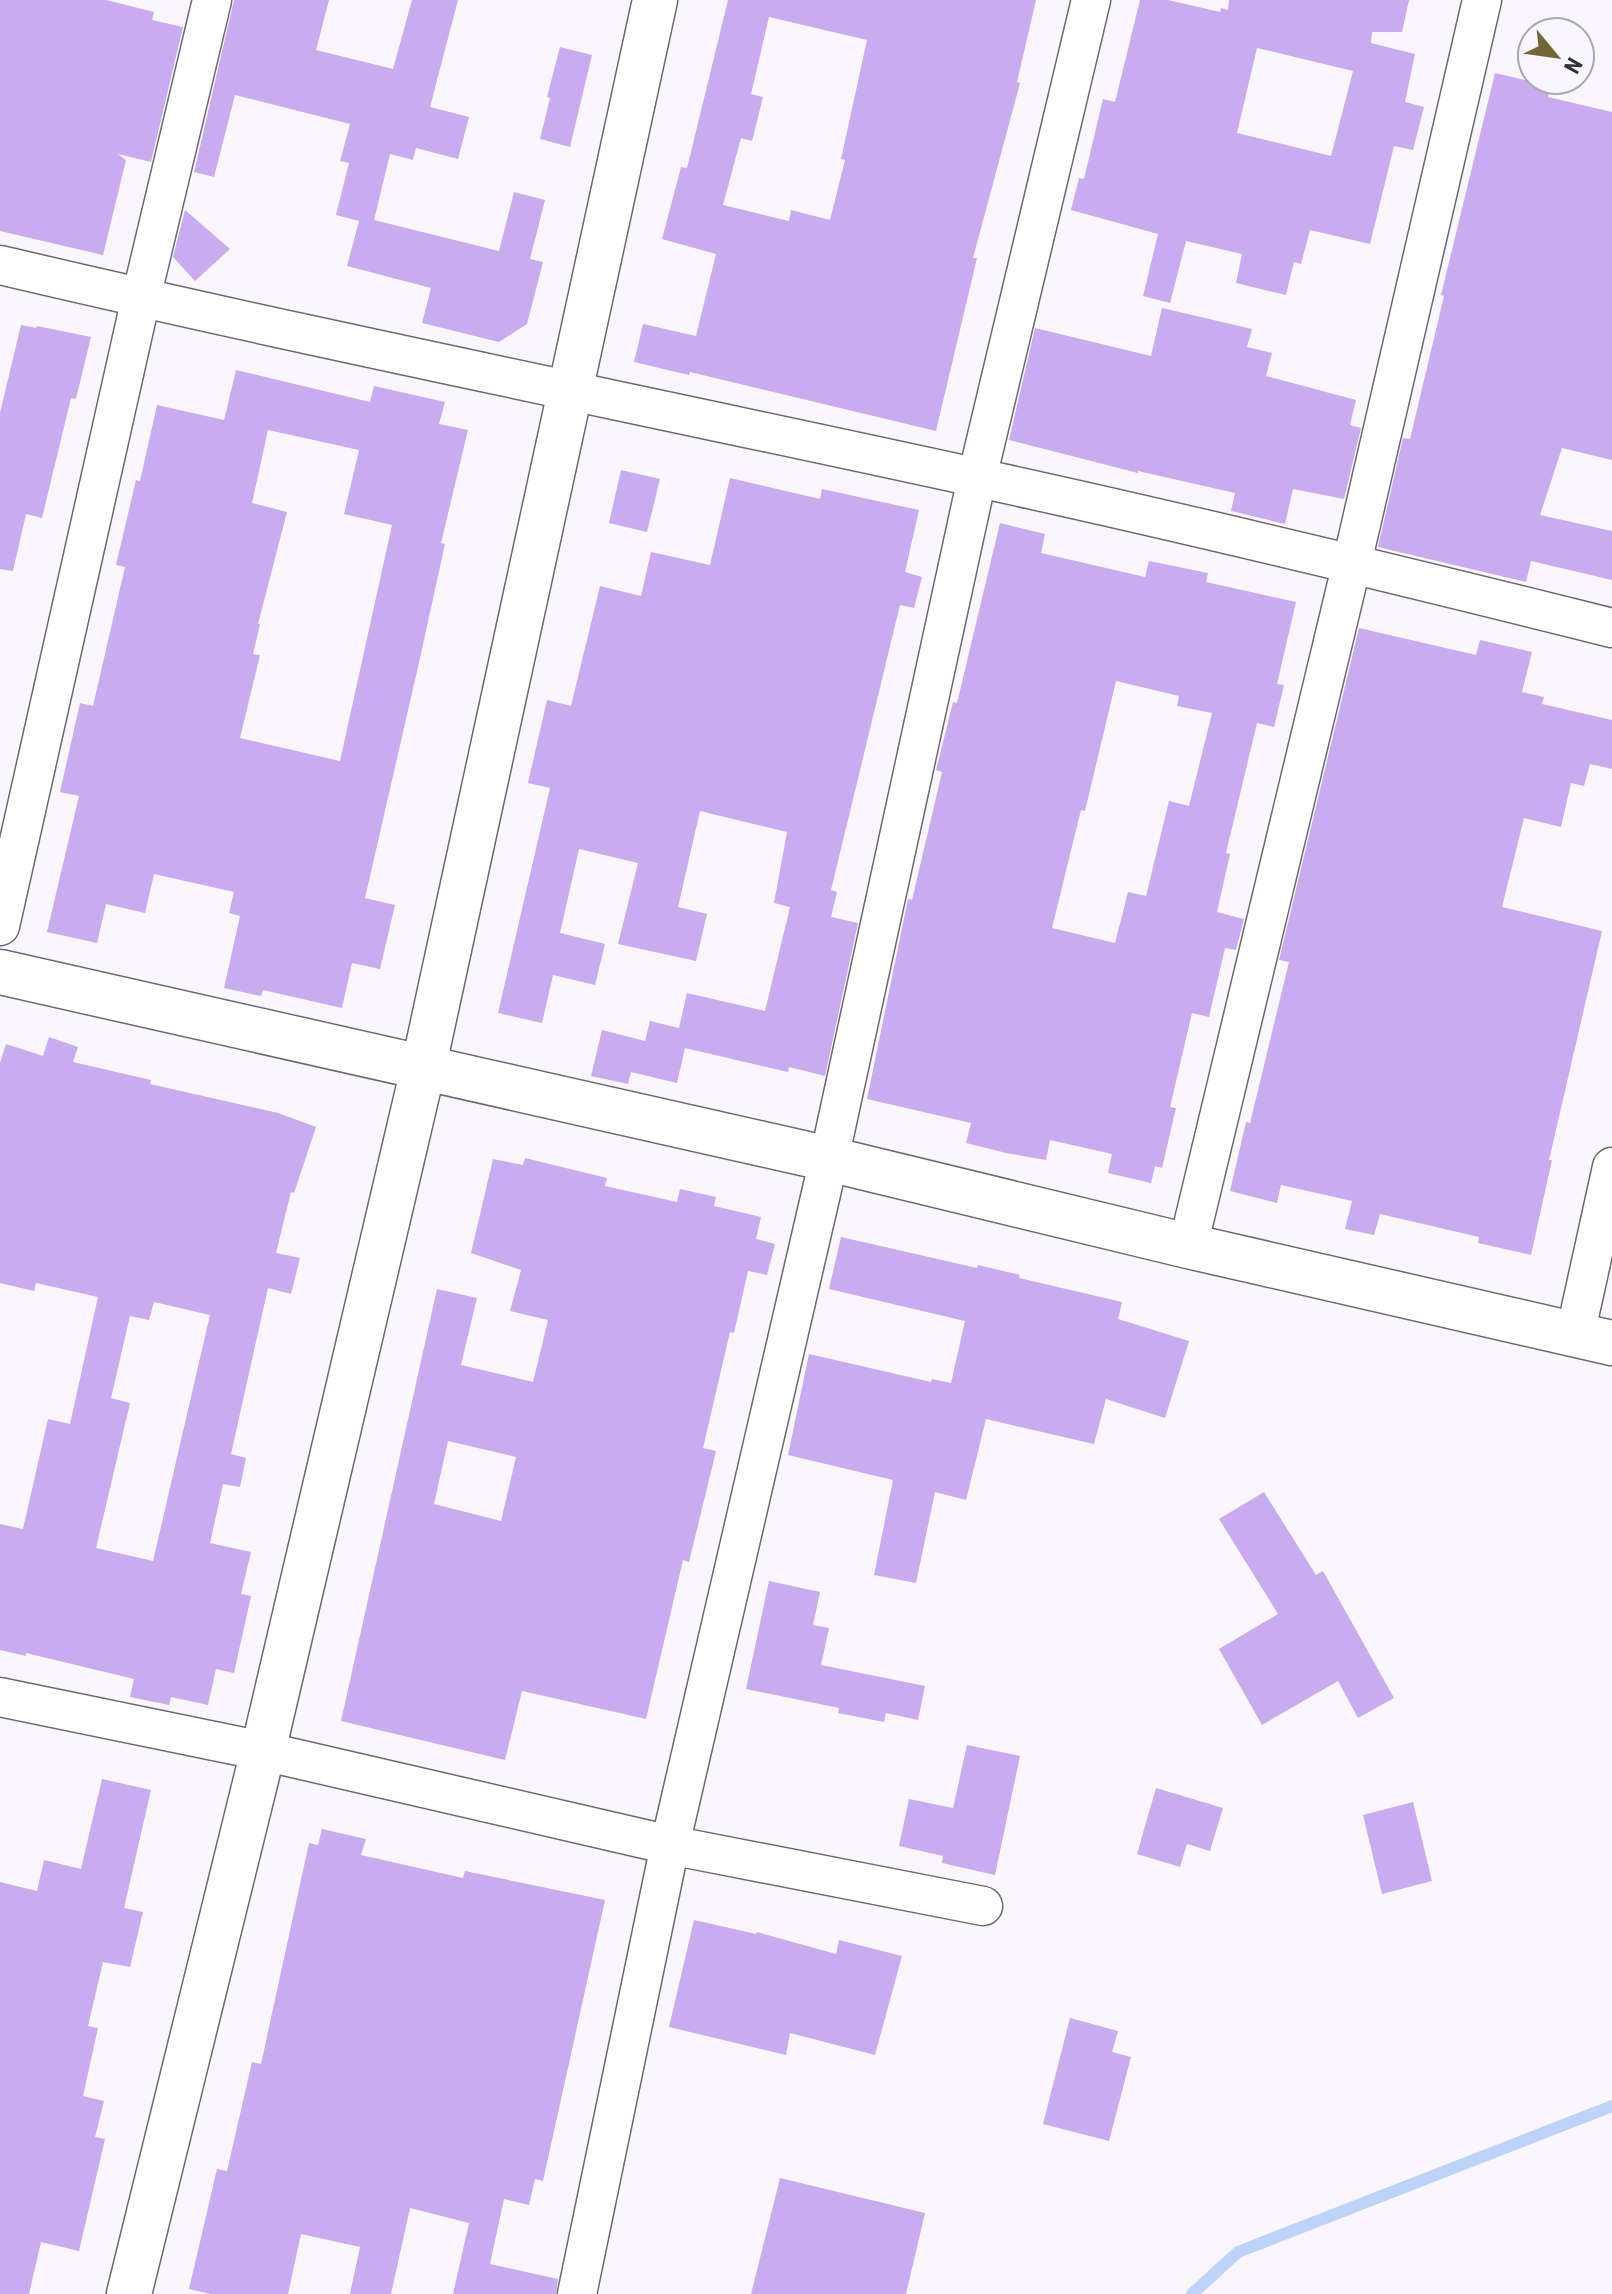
<svg xmlns="http://www.w3.org/2000/svg" width="1612" height="2294" viewBox="0 0 1612 2294" font-family="'Roboto Condensed',sans-serif">
<rect width="100%" height="100%" fill="#f9f6fd"/>
<g fill="none" stroke-linecap="round" stroke-linejoin="round">
<path stroke="#bed3fa" stroke-width="12" d="M 1192,2294 L 1238,2252 L 1612,2106"/>
</g>
<path fill="#c8acef" fill-rule="evenodd" d="M 0,0 L 106,0 L 154,12 L 152,20 L 183,27 L 151,162 L 118,154 L 126,160 L 103,255 L 0,231 Z
M 234,0 L 329,0 L 316,50 L 393,69 L 412,0 L 458,0 L 430,107 L 469,117 L 458,159 L 416,148 L 413,160 L 390,154 L 374,220 L 499,251 L 514,192 L 545,200 L 530,259 L 543,262 L 527,324 L 499,342 L 422,323 L 431,288 L 347,266 L 359,221 L 336,215 L 349,163 L 340,161 L 350,124 L 235,95 L 214,177 L 194,172 Z
M 728,0 L 1036,0 L 1017,82 L 1020,83 L 973,258 L 977,258 L 936,431 L 690,372 L 689,375 L 634,362 L 643,324 L 696,336 L 716,254 L 662,239 L 681,167 L 687,168 ZM 769,17 L 867,40 L 841,159 L 845,160 L 830,220 L 791,210 L 789,221 L 723,205 L 741,138 L 752,141 L 763,97 L 751,94 Z
M 1140,0 L 1168,0 L 1220,12 L 1221,8 L 1228,10 L 1229,0 L 1409,0 L 1402,32 L 1372,32 L 1371,43 L 1415,54 L 1405,102 L 1424,107 L 1413,150 L 1394,146 L 1370,244 L 1310,230 L 1301,264 L 1294,262 L 1286,295 L 1236,283 L 1242,254 L 1186,241 L 1170,303 L 1143,296 L 1158,234 L 1071,210 L 1079,178 L 1084,179 L 1103,99 L 1115,102 ZM 1257,48 L 1353,71 L 1331,156 L 1237,133 Z
M 560,47 L 592,55 L 570,147 L 540,139 L 550,98 L 547,97 Z
M 1495,73 L 1551,86 L 1548,97 L 1612,112 L 1612,460 L 1562,448 L 1540,515 L 1612,531 L 1612,580 L 1531,561 L 1526,582 L 1378,547 L 1403,438 L 1410,439 L 1444,296 L 1441,295 Z
M 185,210 L 230,249 L 195,281 L 173,257 Z
M 1162,308 L 1252,329 L 1247,347 L 1272,353 L 1266,376 L 1356,400 L 1350,425 L 1361,428 L 1344,499 L 1293,489 L 1285,524 L 1231,511 L 1235,493 L 1138,471 L 1138,473 L 1009,440 L 1035,328 L 1151,356 Z
M 21,325 L 36,328 L 37,326 L 91,337 L 76,399 L 71,398 L 42,518 L 26,514 L 13,571 L 0,569 L 0,413 Z
M 236,370 L 370,402 L 374,386 L 445,402 L 439,424 L 468,430 L 441,543 L 445,544 L 420,658 L 365,898 L 395,905 L 380,969 L 352,963 L 342,1008 L 263,990 L 261,996 L 224,988 L 240,916 L 229,913 L 234,892 L 154,874 L 145,913 L 106,904 L 97,943 L 47,932 L 79,796 L 60,792 L 80,703 L 93,706 L 125,567 L 116,565 L 136,480 L 140,481 L 157,405 L 224,420 ZM 268,430 L 359,450 L 344,514 L 392,525 L 340,761 L 240,738 L 260,655 L 253,654 L 260,624 L 258,624 L 287,512 L 252,503 Z
M 621,470 L 660,479 L 647,532 L 609,523 Z
M 730,478 L 820,499 L 822,489 L 919,510 L 905,572 L 922,577 L 914,608 L 900,605 L 831,890 L 837,892 L 831,917 L 858,923 L 825,1076 L 789,1067 L 788,1072 L 685,1048 L 677,1083 L 631,1072 L 628,1084 L 591,1076 L 602,1030 L 645,1041 L 650,1021 L 679,1028 L 687,993 L 765,1011 L 790,907 L 774,903 L 787,832 L 700,811 L 678,907 L 707,914 L 696,961 L 618,944 L 638,863 L 579,849 L 560,933 L 605,944 L 595,985 L 553,975 L 542,1023 L 498,1013 L 550,788 L 528,783 L 547,700 L 571,706 L 600,586 L 641,596 L 651,552 L 710,565 Z
M 1000,523 L 1045,534 L 1041,553 L 1145,577 L 1149,561 L 1208,573 L 1206,582 L 1296,602 L 1277,684 L 1284,685 L 1274,727 L 1257,723 L 1226,853 L 1230,854 L 1217,912 L 1244,919 L 1236,950 L 1225,948 L 1209,1017 L 1192,1013 L 1170,1107 L 1176,1108 L 1162,1168 L 1155,1166 L 1151,1183 L 1108,1173 L 1112,1154 L 1050,1140 L 1046,1160 L 1006,1153 L 966,1143 L 971,1123 L 867,1099 L 908,899 L 912,900 L 942,772 L 936,770 L 953,702 L 957,703 ZM 1116,681 L 1179,696 L 1177,706 L 1212,713 L 1189,806 L 1169,801 L 1146,896 L 1128,892 L 1115,943 L 1052,928 L 1081,810 L 1085,811 Z
M 1359,628 L 1476,655 L 1480,640 L 1532,652 L 1522,692 L 1544,697 L 1542,704 L 1612,720 L 1612,769 L 1590,764 L 1584,786 L 1571,783 L 1561,827 L 1524,818 L 1502,907 L 1602,931 L 1549,1160 L 1552,1160 L 1531,1255 L 1478,1243 L 1479,1237 L 1380,1214 L 1374,1235 L 1345,1229 L 1352,1201 L 1281,1185 L 1277,1203 L 1230,1191 L 1246,1122 L 1250,1123 L 1289,962 L 1279,960 Z
M 49,1037 L 78,1047 L 73,1062 L 151,1080 L 150,1084 L 278,1113 L 316,1127 L 294,1193 L 291,1192 L 276,1253 L 300,1258 L 291,1294 L 268,1288 L 231,1454 L 246,1458 L 240,1487 L 223,1484 L 210,1543 L 251,1552 L 241,1594 L 251,1596 L 234,1673 L 216,1669 L 208,1705 L 171,1697 L 169,1705 L 130,1697 L 134,1679 L 26,1653 L 26,1656 L 0,1650 L 0,1524 L 23,1529 L 48,1419 L 70,1424 L 98,1297 L 36,1283 L 34,1291 L 0,1283 L 0,1063 L 6,1044 L 43,1056 ZM 154,1302 L 210,1315 L 153,1561 L 96,1548 L 130,1403 L 111,1398 L 130,1316 L 149,1320 Z
M 525,1158 L 607,1178 L 605,1186 L 677,1202 L 680,1189 L 716,1197 L 714,1206 L 761,1217 L 756,1239 L 775,1244 L 767,1275 L 748,1271 L 734,1333 L 730,1332 L 703,1448 L 716,1451 L 689,1562 L 683,1560 L 646,1719 L 522,1691 L 505,1760 L 341,1721 L 437,1289 L 477,1298 L 461,1365 L 533,1382 L 548,1320 L 510,1311 L 521,1270 L 471,1253 L 493,1159 L 523,1165 ZM 448,1441 L 516,1457 L 501,1521 L 434,1504 Z
M 841,1237 L 977,1268 L 978,1265 L 1020,1275 L 1019,1278 L 1122,1302 L 1118,1319 L 1189,1341 L 1165,1418 L 1106,1399 L 1094,1444 L 986,1419 L 966,1500 L 935,1492 L 916,1583 L 874,1575 L 893,1480 L 788,1455 L 809,1354 L 931,1382 L 932,1379 L 951,1383 L 965,1321 L 829,1289 Z
M 1264,1492 L 1316,1575 L 1323,1571 L 1394,1698 L 1358,1718 L 1338,1681 L 1262,1725 L 1219,1649 L 1278,1614 L 1219,1519 Z
M 769,1581 L 820,1592 L 813,1625 L 829,1628 L 821,1665 L 925,1686 L 918,1720 L 886,1713 L 884,1722 L 838,1713 L 839,1708 L 746,1689 Z
M 967,1745 L 1020,1756 L 995,1875 L 942,1863 L 943,1856 L 899,1846 L 909,1799 L 953,1808 Z
M 102,1779 L 151,1790 L 124,1908 L 143,1912 L 130,1967 L 103,1962 L 88,2026 L 98,2028 L 83,2096 L 104,2101 L 95,2137 L 105,2139 L 79,2251 L 41,2242 L 29,2294 L 0,2294 L 0,1882 L 37,1891 L 44,1860 L 81,1869 Z
M 1156,1788 L 1223,1808 L 1210,1851 L 1187,1844 L 1180,1867 L 1137,1854 Z
M 1413,1802 L 1432,1881 L 1382,1894 L 1363,1815 Z
M 322,1829 L 366,1839 L 361,1855 L 463,1878 L 465,1871 L 605,1900 L 543,2181 L 535,2179 L 529,2205 L 504,2199 L 490,2264 L 558,2279 L 556,2294 L 453,2294 L 469,2223 L 410,2208 L 391,2294 L 350,2294 L 360,2247 L 301,2234 L 288,2294 L 211,2294 L 189,2289 L 217,2169 L 227,2171 L 252,2062 L 261,2064 L 309,1843 L 318,1845 Z
M 694,1920 L 756,1934 L 757,1932 L 836,1954 L 839,1940 L 902,1956 L 875,2055 L 790,2033 L 786,2055 L 669,2027 Z
M 1070,2018 L 1118,2031 L 1112,2052 L 1131,2057 L 1109,2141 L 1043,2124 Z
M 780,2178 L 925,2213 L 906,2294 L 751,2294 Z"/>
<g fill="none" stroke-linecap="round" stroke-linejoin="round">
<defs>
<path id="street" d="M 0,265 C 323,341 649,406 974,477 C 1187,523 1400,575 1612,628
M 0,926 L 141,298 L 212,0
M 1188,1246 L 1352,563 L 1482,0
M 1575,1335 L 1612,1167
M 0,1697 L 263,1751 L 670,1845 L 983,1906
M 577,2294 L 670,1845 L 829,1159 L 977,478 L 1091,0"/>
<path id="secondary" d="M 0,972 L 829,1159 L 1188,1246 L 1612,1343
M 129,2294 L 263,1751 L 423,1069 L 655,0"/>
</defs>
<use href="#street" stroke="#6c6a70" stroke-width="41"/>
<use href="#secondary" stroke="#6c6a70" stroke-width="47"/>
<use href="#street" stroke="#fff" stroke-width="38"/>
<use href="#secondary" stroke="#fff" stroke-width="44"/>
</g>
<g transform="translate(1556 56) rotate(119)"><circle r="38" fill="#f9f6fd" stroke="#a9a8ad" stroke-width="2"/>
<path d="M0-6L14 30L0 20L-14 30Z" fill="#706734"/>
<text y="-12" font-size="22" font-weight="bold" text-anchor="middle" fill="#323234">N</text>
</g>
</svg>
